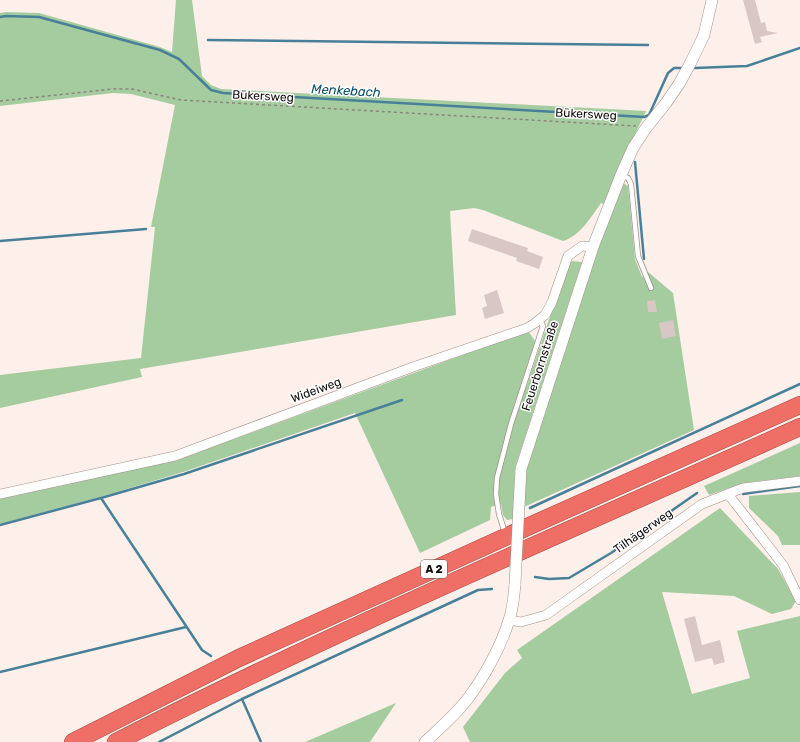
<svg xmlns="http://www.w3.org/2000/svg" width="800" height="742" viewBox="0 0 800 742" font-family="Rubik,sans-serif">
<rect width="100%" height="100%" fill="#fdefe9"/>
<path fill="#a4cc9f" d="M 176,0 L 192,0 L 202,76 L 211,85 L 221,89 L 646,111 L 622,162 L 604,204 L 601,203 C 591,217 580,236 563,241 L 483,210 L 474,208 L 450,211 L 456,315 L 140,369 L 142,377 L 0,408 L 0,375 L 141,358 L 155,227 L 151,227 L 175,105 L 131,94 L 113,93 L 0,106 L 0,13 L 6,12 L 39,13 L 160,47 L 172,52 Z
M 623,183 L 628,186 L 635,259 L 642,277 L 648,272 L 673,293 L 694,430 L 524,507 L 526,470 L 592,264 Z
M 572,261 L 582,262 L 515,468 L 513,519 L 507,520 L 503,515 L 501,504 L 491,507 L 490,520 L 420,553 L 355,413 L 183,472 L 100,497 L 0,524 L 0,499 L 180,459 L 528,331 L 535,341 L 520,388 L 526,388 L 565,272 Z
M 800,443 L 800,476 L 744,483 L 709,495 L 704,486 Z
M 800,492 L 800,545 L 782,545 L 778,536 L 749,508 L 749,496 Z
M 720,508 L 778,569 L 796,601 L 791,609 L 772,614 L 734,596 L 662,592 L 692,694 L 750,678 L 737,631 L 800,616 L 800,742 L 470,742 L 463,727 L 505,673 L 522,658 L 517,650 Z
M 396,703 L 370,742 L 305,742 Z"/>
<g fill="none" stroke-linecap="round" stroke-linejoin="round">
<path stroke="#478098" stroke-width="2.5" d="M 0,17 L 6,16 L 39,17 L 160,50 L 179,59 L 211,90 L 223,93 L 644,117 L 649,115 L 668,73 L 674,68 L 681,68
M 208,40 L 648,45
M 695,68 L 747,66 L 800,48
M 635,162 L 644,259
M 0,241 L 146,229
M 743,494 L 800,486
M 101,498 L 202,650 L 211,656
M 530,508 L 800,384
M 0,525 L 101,498 L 184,474 L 402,400
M 535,577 L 549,579 L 569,578 L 611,553 L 697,493
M 0,672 L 186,627
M 242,699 L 261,742
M 159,742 L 242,699 L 478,590 L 492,589"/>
</g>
<path fill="#d9c7c6" d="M 743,0 L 755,0 L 761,23 L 765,22 L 767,31 L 778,33 L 760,37 L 762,42 L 755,44 Z
M 472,229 L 528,248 L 527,251 L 543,257 L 539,269 L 516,261 L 517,258 L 468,241 Z
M 497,290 L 504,313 L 485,319 L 482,308 L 487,306 L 484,295 Z
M 655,300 L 657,312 L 648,312 L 647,301 Z
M 673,320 L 676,336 L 662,339 L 659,323 Z
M 695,616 L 702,645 L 720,640 L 725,662 L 714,665 L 712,658 L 695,662 L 684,619 Z"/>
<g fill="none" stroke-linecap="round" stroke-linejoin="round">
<defs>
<path id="service" d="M 621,175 L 628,178 L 631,184 L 638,256 L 651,288
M 505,533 L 499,514 L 496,494 L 497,478 L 511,424 L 543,326 L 540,320"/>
<path id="minor" d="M 0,494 L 175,456 L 413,367 L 527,328 L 535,323 L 545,315 L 552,302 L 568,256 L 582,246 L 593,247
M 728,494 L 783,565 L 800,600
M 509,620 L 521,622 L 546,615 L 702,504 L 743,488 L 800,481"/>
<path id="tertiary" d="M 519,505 L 521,469 L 593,247 L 621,175 L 633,148 L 646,128 L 666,103 L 679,84 L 690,64 L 704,35 L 712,0
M 425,742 C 439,729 454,716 466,701 C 483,679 501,647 509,620 C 513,609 514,596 515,584"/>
<path id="motorway" d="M 73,742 L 239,658 L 525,528 L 800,405
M 116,742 C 340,628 571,530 800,427"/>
</defs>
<use href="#service" stroke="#a09089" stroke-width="6"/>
<use href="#minor" stroke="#a09089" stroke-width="10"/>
<use href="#tertiary" stroke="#a09089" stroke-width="12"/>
<use href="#motorway" stroke="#a14b45" stroke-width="18"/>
<path stroke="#8d837f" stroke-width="1.5" stroke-dasharray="3 3" stroke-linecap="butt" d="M 0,101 L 113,89 L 132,89 L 181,100 L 636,126"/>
<use href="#service" stroke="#fff" stroke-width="4.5"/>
<use href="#minor" stroke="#fff" stroke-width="9"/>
<use href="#tertiary" stroke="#fff" stroke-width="11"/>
<use href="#motorway" stroke="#ef6e65" stroke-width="17"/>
<defs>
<path id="tertiary-bridge" d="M 515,584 L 519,505"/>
</defs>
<use href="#tertiary-bridge" stroke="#a09089" stroke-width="12" stroke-linecap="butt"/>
<use href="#tertiary-bridge" stroke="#fff" stroke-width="11"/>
</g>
<g text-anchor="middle" stroke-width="3" stroke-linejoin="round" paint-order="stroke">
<rect fill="#fff" stroke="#585453" stroke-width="1" x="421" y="560" width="26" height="18" rx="3"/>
<g font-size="11" font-weight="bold" fill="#100b09">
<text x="434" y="573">A 2</text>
</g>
<g font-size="12" fill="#100b09" stroke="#fff">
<text transform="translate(263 96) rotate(3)" y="4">Bükersweg</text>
<text transform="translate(586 114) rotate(3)" y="4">Bükersweg</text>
<text transform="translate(540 366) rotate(-72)" y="4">Feuerbornstraße</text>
<text transform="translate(316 390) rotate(-20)" y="4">Wideiweg</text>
<text transform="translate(643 531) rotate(-35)" y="4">Tilhägerweg</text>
</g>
<g font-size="13" font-style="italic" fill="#054f67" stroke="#fff">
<text transform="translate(346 90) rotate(3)" y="5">Menkebach</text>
</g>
</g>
</svg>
